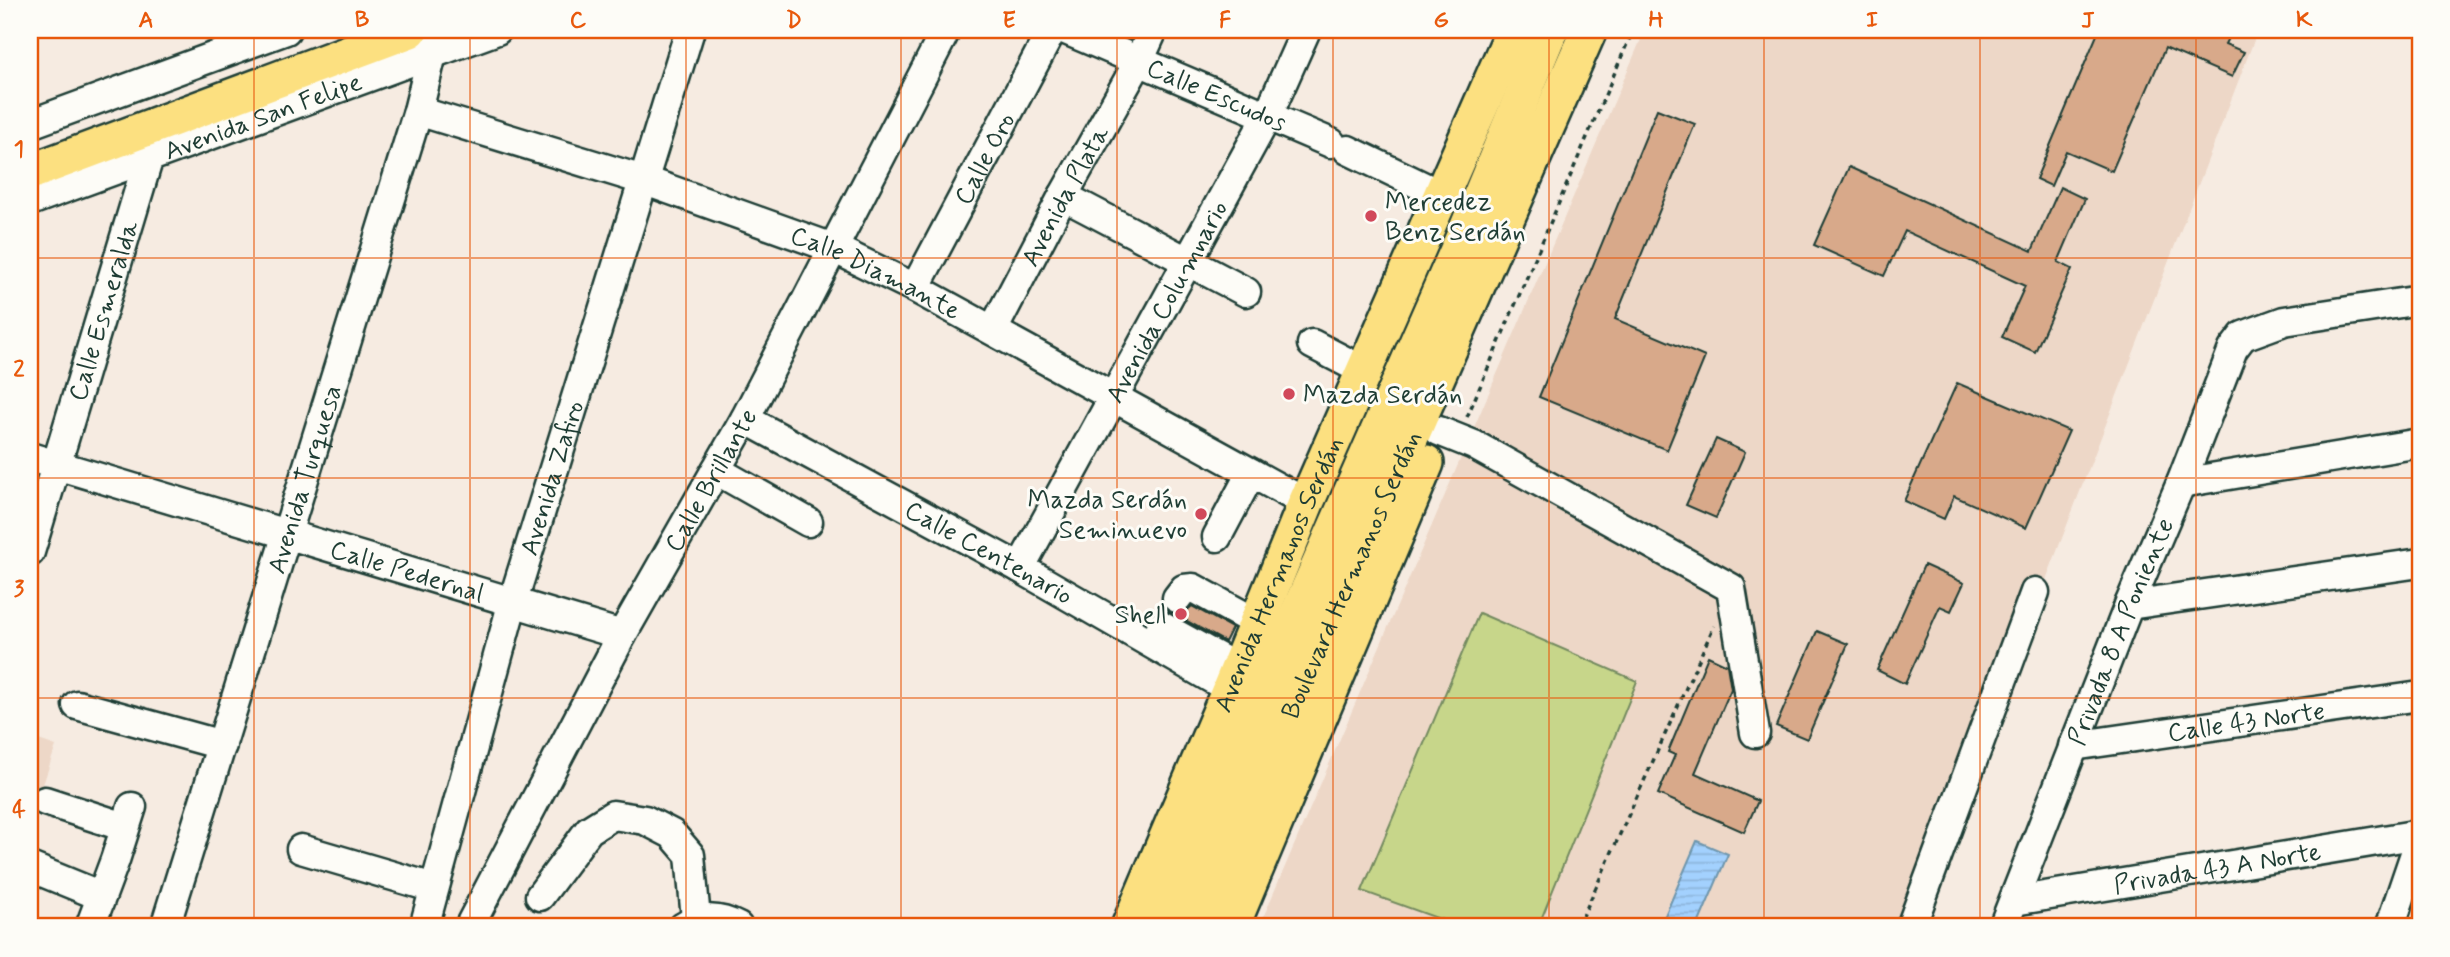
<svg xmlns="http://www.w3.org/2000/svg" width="2450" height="957" viewBox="0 0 2450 957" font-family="Mynerve,sans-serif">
<defs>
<pattern id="water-rules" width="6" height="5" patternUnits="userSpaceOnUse" patternTransform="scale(1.75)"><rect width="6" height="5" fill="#a3d1fe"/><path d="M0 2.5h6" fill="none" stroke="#8cb4da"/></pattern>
</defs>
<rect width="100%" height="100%" fill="#f6ebe1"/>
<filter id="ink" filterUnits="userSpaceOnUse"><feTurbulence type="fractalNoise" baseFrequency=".0143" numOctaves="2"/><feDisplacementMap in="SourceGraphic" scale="14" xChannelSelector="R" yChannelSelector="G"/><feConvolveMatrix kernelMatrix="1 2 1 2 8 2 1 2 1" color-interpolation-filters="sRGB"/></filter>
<g filter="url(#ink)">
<path fill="#edd7c7" d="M 1645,30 L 2258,30 L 1912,927 L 1259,927 Z
M 30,737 L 56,746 L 30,823 Z"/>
<path fill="#c7d68a" stroke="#738a5f" stroke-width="2" d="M 1479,613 L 1637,681 L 1538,927 L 1462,927 L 1362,891 Z"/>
<path fill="url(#water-rules)" stroke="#6e96ad" stroke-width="2" d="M 1697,841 L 1728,854 L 1697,927 L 1660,927 Z"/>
<path fill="#d8a98a" stroke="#1f3d34" stroke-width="2" d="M 2099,30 L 2209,30 L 2228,38 L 2225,44 L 2244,52 L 2232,77 L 2165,48 L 2112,171 L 2066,151 L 2051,186 L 2036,179 Z
M 1657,109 L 1695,124 L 1615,319 L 1705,357 L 1667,450 L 1539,397 Z
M 1849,167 L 2032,251 L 2060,187 L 2085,199 L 2058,262 L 2072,269 L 2035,352 L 2002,337 L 2025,286 L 1905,231 L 1884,276 L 1814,245 Z
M 1957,383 L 2069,431 L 2026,528 L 1954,496 L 1944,519 L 1904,501 Z
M 1716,439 L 1745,452 L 1716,518 L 1686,505 Z
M 1924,565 L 1964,583 L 1951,611 L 1940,606 L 1905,684 L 1877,670 Z
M 1192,606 L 1232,628 L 1225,642 L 1174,614 L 1184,613 Z
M 1817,631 L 1848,644 L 1807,739 L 1776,726 Z
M 1708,656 L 1727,665 L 1731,689 L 1695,773 L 1758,801 L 1744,832 L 1658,794 L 1675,755 L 1668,752 Z"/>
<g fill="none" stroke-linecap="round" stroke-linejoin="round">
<defs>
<g id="minor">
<path id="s1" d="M 1066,30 L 1331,143"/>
<path id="s2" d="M 418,111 L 643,180 L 833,248 L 915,288 L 1306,503"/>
<path d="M 30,124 L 286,30"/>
<path d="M 1348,150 L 1441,195"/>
<path d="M 1063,196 L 1246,292"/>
<path id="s3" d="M 30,201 L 497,30"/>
<path id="s4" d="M 915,288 L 1052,30"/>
<path id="s5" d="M 993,330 L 1063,196 L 1139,61 L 1153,30"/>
<path d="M 1312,344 L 1364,371"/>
<path id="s6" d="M 745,419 L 1020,568 L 1230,689"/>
<path d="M 1439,431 L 1474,445 L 1731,588 L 1755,733"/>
<path id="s7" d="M 30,457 L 622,635"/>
<path d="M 716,470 L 808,522"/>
<path d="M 2181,483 L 2420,443"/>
<path d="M 1217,537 L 1251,473"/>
<path id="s8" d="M 30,552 L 149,157"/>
<path id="s9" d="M 1020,568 L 1268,115 L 1306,30"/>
<path d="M 1177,598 L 1184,589 L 1193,588 L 1257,623"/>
<path d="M 2129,605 L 2420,563"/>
<path d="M 1161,626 L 1239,669"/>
<path d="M 77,705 L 222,745"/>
<path id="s10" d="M 2073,746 L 2420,696"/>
<path d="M 45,801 L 125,827"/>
<path d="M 301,849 L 434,888"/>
<path d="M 30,867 L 101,896"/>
<path d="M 540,896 L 589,830 L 613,815 L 645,820 L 672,834 L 690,855 L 696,919"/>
<path id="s11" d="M 2014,901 L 2420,834"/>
<path d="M 90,927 L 115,860 L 132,807"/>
<path id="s12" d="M 165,927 L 418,111 L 432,54 L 434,30"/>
<path id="s13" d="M 424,927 L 513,601 L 690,30"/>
<path id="s14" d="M 469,927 L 622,635 L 745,419 L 946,30"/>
<path d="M 683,927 C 700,916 720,917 738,927"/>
<path d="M 1911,927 L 2035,592"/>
<path id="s15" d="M 2003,927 L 2129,605 L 2181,483 L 2233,349 L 2243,336 L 2284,321 L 2420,300"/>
<path d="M 2390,927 L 2420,839"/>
</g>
<g id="major">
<path d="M 30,172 L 410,30"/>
<path id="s16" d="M 1129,927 L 1230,689 L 1306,503 L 1514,30"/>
<path d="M 1160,927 L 1464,236 L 1550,30"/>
<path id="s17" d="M 1196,927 L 1589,30"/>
<path d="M 1231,927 L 1426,463"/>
</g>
</defs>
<use href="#minor" stroke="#1f3d34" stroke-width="33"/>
<use href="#major" stroke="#1f3d34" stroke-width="40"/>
<path stroke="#1f3d34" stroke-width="3.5" stroke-dasharray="5 5" stroke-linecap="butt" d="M 1637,30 L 1641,32 L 1641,30
M 1467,417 L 1633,30
M 1578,927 L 1714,626"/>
<use href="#minor" stroke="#fdfcf7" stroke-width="28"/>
<use href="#major" stroke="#fce080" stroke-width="35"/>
</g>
</g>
<path fill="none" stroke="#e8590c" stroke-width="2" stroke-opacity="0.55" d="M 254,30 L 254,927M 470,30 L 470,927M 686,30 L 686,927M 901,30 L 901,927M 1117,30 L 1117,927M 1333,30 L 1333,927M 1549,30 L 1549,927M 1764,30 L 1764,927M 1980,30 L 1980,927M 2196,30 L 2196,927M 30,258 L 2420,258M 30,478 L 2420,478M 30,698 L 2420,698"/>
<g fill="#d1495b" stroke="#fdfcf7" stroke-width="2.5">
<circle cx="1371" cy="216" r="7"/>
<circle cx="1289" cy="394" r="7"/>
<circle cx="1201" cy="514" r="7"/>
<circle cx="1181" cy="614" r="7"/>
</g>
<g text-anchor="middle" stroke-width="6" stroke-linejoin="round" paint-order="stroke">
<g font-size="26" fill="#1f3d34" stroke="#fdfcf7">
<text dy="9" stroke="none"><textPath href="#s1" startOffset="164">Calle Escudos</textPath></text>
<text dy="9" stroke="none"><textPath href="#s3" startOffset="248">Avenida San Felipe</textPath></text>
<text dy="9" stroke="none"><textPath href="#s4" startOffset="147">Calle Oro</textPath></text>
<text dy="9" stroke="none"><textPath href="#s5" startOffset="152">Avenida Plata</textPath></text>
<text dy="9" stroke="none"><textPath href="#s2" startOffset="486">Calle Diamante</textPath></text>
<text dy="9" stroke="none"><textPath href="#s9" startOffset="304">Avenida Columnario</textPath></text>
<text dy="9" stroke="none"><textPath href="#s8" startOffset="252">Calle Esmeralda</textPath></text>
<text dy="9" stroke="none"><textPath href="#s13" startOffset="467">Avenida Zafiro</textPath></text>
<text dy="9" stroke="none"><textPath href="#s12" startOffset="469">Avenida Turquesa</textPath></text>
<text dy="9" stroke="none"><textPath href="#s14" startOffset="508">Calle Brillante</textPath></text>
<text dy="9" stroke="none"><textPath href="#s6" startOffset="278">Calle Centenario</textPath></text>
<text dy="9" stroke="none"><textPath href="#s7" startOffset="394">Calle Pedernal</textPath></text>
<text dy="9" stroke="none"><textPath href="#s16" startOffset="383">Avenida Hermanos Serdán</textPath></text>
<text dy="9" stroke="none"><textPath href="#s17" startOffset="385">Boulevard Hermanos Serdán</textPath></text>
<text dy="9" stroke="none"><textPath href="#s15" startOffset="318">Privada 8 A Poniente</textPath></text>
<text dy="9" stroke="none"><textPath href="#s10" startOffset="175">Calle 43 Norte</textPath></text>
<text dy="9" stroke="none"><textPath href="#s11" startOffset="206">Privada 43 A Norte</textPath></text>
</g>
<g font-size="26" fill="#1f3d34" stroke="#fdfcf7" text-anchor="start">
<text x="1385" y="210">Mercedez<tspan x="1385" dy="30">Benz Serdán</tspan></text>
<text x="1303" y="403">Mazda Serdán</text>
<text x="1187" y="508" text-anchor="end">Mazda Serdán<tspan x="1187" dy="30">Seminuevo</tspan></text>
<text x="1167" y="623" text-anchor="end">Shell</text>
</g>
</g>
<rect width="2450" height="957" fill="none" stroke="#fdfcf7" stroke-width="77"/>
<rect x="38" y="38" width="2374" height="880" fill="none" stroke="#e8590c" stroke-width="2.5"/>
<g font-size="23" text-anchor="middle" font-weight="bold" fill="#e8590c">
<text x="146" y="27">A</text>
<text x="362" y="27">B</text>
<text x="578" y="27">C</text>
<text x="794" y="27">D</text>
<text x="1009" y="27">E</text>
<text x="1225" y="27">F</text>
<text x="1441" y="27">G</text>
<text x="1656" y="27">H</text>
<text x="1872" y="27">I</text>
<text x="2088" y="27">J</text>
<text x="2304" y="27">K</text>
<text x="19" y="156">1</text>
<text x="19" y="376">2</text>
<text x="19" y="596">3</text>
<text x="19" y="816">4</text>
</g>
</svg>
